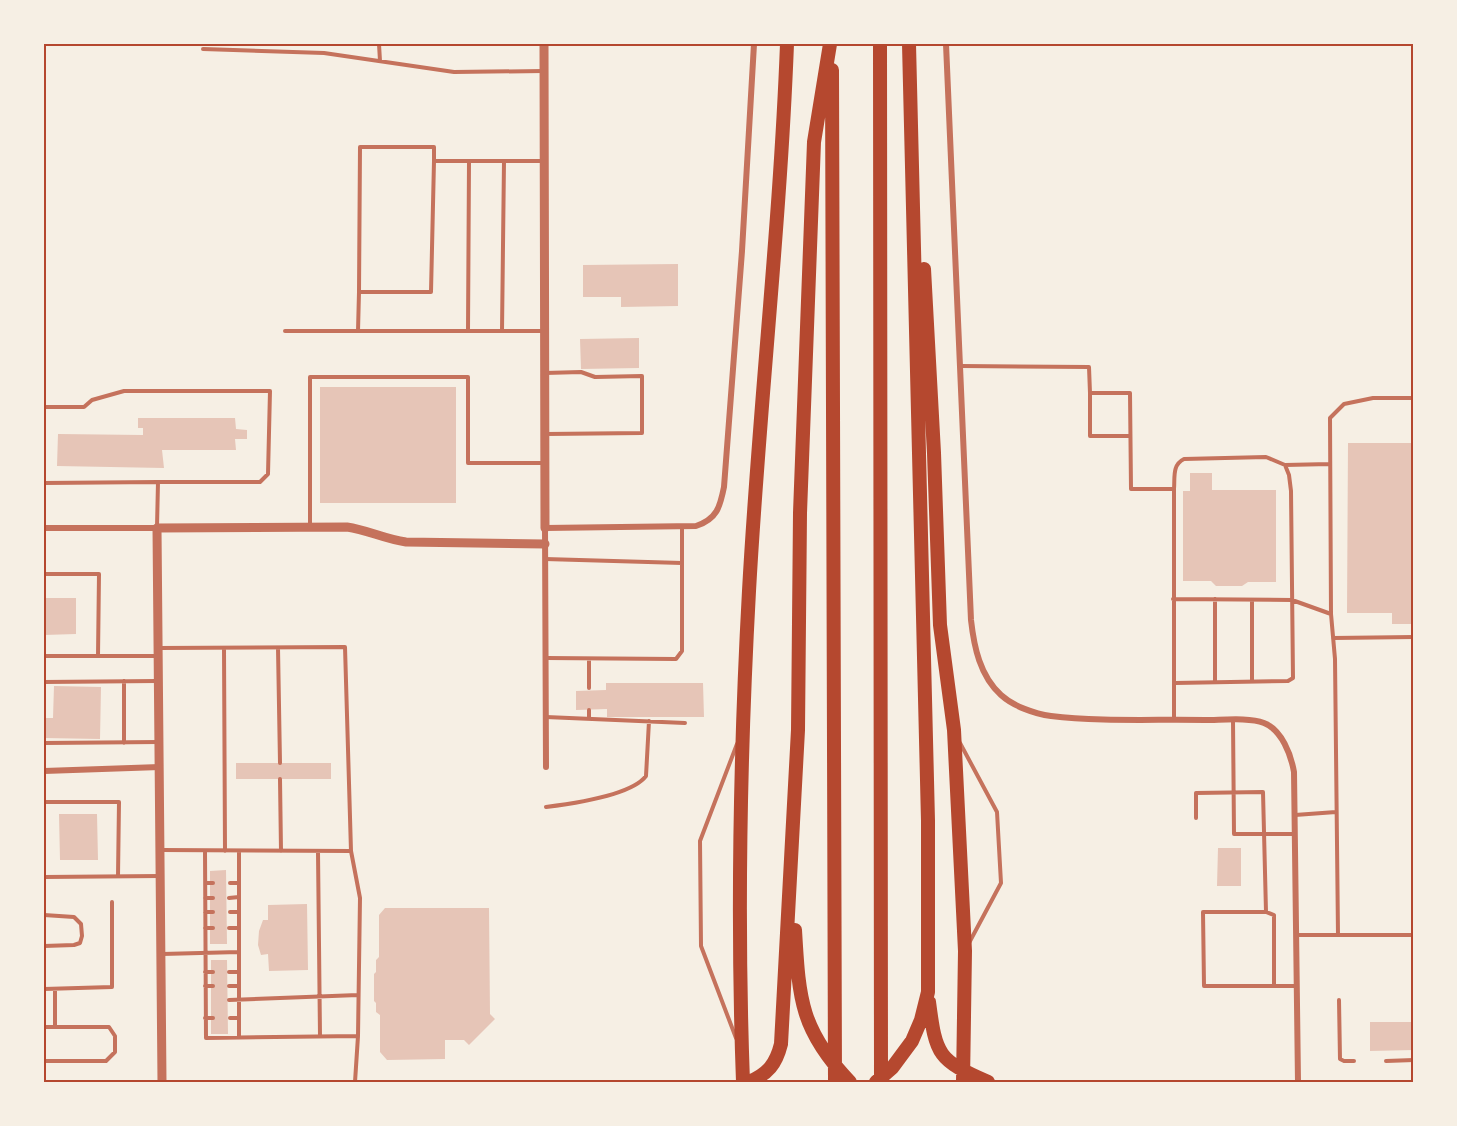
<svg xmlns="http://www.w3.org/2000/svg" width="1457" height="1126" viewBox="0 0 1457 1126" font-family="Ubuntu,sans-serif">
<rect width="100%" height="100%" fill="#f6efe4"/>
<path fill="#e6c5b7" d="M 678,264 L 678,306 L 621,307 L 621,297 L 583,297 L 583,265 Z
M 639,338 L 639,368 L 581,369 L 580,339 Z
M 320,387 L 456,387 L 456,503 L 320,503 Z
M 138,418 L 235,418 L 236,429 L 247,430 L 247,439 L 235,439 L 236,450 L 162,450 L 164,468 L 57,466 L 58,434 L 143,435 L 143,428 L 138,428 Z
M 1348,443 L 1414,443 L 1414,624 L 1392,624 L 1392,613 L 1347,613 Z
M 1190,473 L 1212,473 L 1212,490 L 1276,490 L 1276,582 L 1248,582 L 1242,586 L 1216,586 L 1211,581 L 1183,581 L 1183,491 L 1190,491 Z
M 44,598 L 76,598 L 76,634 L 44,635 Z
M 606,683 L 703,683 L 704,717 L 607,717 L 607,709 L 576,710 L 576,691 L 606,690 Z
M 54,686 L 101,687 L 100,739 L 44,738 L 44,718 L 53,718 Z
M 236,763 L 331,763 L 331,779 L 236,779 Z
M 59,814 L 97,814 L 98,860 L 60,860 Z
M 1218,848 L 1241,848 L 1241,886 L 1217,886 Z
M 226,870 L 227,944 L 210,944 L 210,871 Z
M 307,904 L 308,970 L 269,971 L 268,954 L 261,955 L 258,945 L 259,931 L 263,920 L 268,920 L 268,905 Z
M 385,908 L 489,908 L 490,1014 L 495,1019 L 469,1045 L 464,1040 L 445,1040 L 445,1059 L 387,1060 L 380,1052 L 380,1015 L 376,1012 L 376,1003 L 374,1001 L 374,974 L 376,972 L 376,960 L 379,957 L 379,915 Z
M 211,960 L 227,960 L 228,1034 L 211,1034 Z
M 1370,1022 L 1414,1022 L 1414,1050 L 1370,1051 Z"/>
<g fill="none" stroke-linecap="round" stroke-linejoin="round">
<path stroke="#c5725c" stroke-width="4" d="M 379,44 L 380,61
M 203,49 L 324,53 L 454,72 L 543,71
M 434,161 L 434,147 L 360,147 L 359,292 L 431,292 L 434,161 L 543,161
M 285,331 L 544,331
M 358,331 L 359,292
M 468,331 L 469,161
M 502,331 L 504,161
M 961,366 L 1089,367 L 1090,393 L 1130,393 L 1131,489 L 1174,489
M 545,373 L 581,372 L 595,377 L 642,376 L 642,433 L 546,434
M 1090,393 L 1090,436 L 1130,436
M 44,407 L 84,407 L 92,400 L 124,391 L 270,391 L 268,474 L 260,482 L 158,482
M 44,483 L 158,482 L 157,527
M 310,527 L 310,377 L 468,377 L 468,463 L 543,463
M 545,559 L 682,563
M 44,574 L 99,574 L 98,656
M 1173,599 L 1292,600 L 1331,614
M 1252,600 L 1252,682
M 1333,638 L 1414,637
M 159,648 L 345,647 L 351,851 L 360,898 L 358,1036 L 355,1082
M 224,648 L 225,851
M 278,648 L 280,763
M 44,656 L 158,656
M 546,658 L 676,659 L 682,651 L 682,527
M 589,659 L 589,688
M 44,682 L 157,681
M 1215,682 L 1215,599
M 1175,683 L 1288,681 L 1293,678 L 1291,491 L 1289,475 L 1285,465
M 589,710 L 589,719
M 546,717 L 685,723
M 1174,720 L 1174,489 C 1175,477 1172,465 1184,459 L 1266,457 L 1285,465 L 1330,464
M 1233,720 L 1234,834 L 1295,834
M 44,743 L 159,742
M 124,743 L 124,681
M 960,743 L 997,812 L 1001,883 L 969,943
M 280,779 L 281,851
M 44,802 L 119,802 L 118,876
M 546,807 C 570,804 631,796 646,776 L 649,721
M 1295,815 L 1336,812
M 1196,818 L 1196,793 L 1263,792 L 1266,912 L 1203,912 L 1204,986 L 1296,986
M 161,850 L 351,851
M 205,851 L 206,1038 L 358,1036
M 239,851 L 239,1037
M 318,852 L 320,1036
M 44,877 L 160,876
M 205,883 L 213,883
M 230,883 L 239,883
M 205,898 L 213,898
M 229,898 L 239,897
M 205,912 L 213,912
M 230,912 L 239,912
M 1266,912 L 1274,915 L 1274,986
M 44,915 L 74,917 L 81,924 L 82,936 L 80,943 L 74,945 L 44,946
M 205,928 L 213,928
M 229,928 L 239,928
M 1296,935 L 1414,935
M 1338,935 L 1335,659 L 1331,614 L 1330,418 L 1344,404 L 1373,398 L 1414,398
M 162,954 L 239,952
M 205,972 L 213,972
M 229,972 L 239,972
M 205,986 L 213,986
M 229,986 L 239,986
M 44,989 L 112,987 L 112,902
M 229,1000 L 358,995
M 1339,1000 L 1340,1059 L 1344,1061 L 1354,1061
M 205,1018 L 213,1018
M 230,1018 L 239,1018
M 44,1027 L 55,1027 L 55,989
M 736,1038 L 701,946 L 700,841 L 737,744
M 44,1061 L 106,1061 L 115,1052 L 115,1036 L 109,1027 L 55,1027
M 1386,1061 L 1414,1060"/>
<path stroke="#c5725c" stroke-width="6" d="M 946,44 L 971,620 C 974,647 980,676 1001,695 C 1013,706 1035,714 1051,716 C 1098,722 1157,719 1205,720 C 1222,720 1249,717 1264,723 C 1282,730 1291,755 1294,772 L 1298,1082
M 44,528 L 157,528
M 546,767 L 545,528 L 696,526 C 717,519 720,507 724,487 L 742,251 L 754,44
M 44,771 L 160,767"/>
<path stroke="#c5725c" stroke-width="9" d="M 544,44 L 545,528
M 162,1082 L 157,528 L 347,527 C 368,530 384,539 406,542 L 545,544"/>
<path stroke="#b5482f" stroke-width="14" d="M 880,44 L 881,1082
M 832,70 L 835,1082
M 924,269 L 934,453 L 940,625 L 954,730 L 965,951 L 963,1082
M 795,930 C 799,998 800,1030 850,1082
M 929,1002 C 936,1056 938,1060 988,1082
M 743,1082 C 737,919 740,755 749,591 C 759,408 780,227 787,44
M 749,1082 C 768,1074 776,1064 781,1044 L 798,730 L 800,513 L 814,142 L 830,44
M 876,1082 L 892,1068 L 912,1041 L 921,1020 L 928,992 L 928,821 L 909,44"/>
</g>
<rect width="1457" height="1126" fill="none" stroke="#f6efe4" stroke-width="90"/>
<rect x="45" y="45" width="1367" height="1036" fill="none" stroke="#b5482f" stroke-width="2"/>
</svg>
